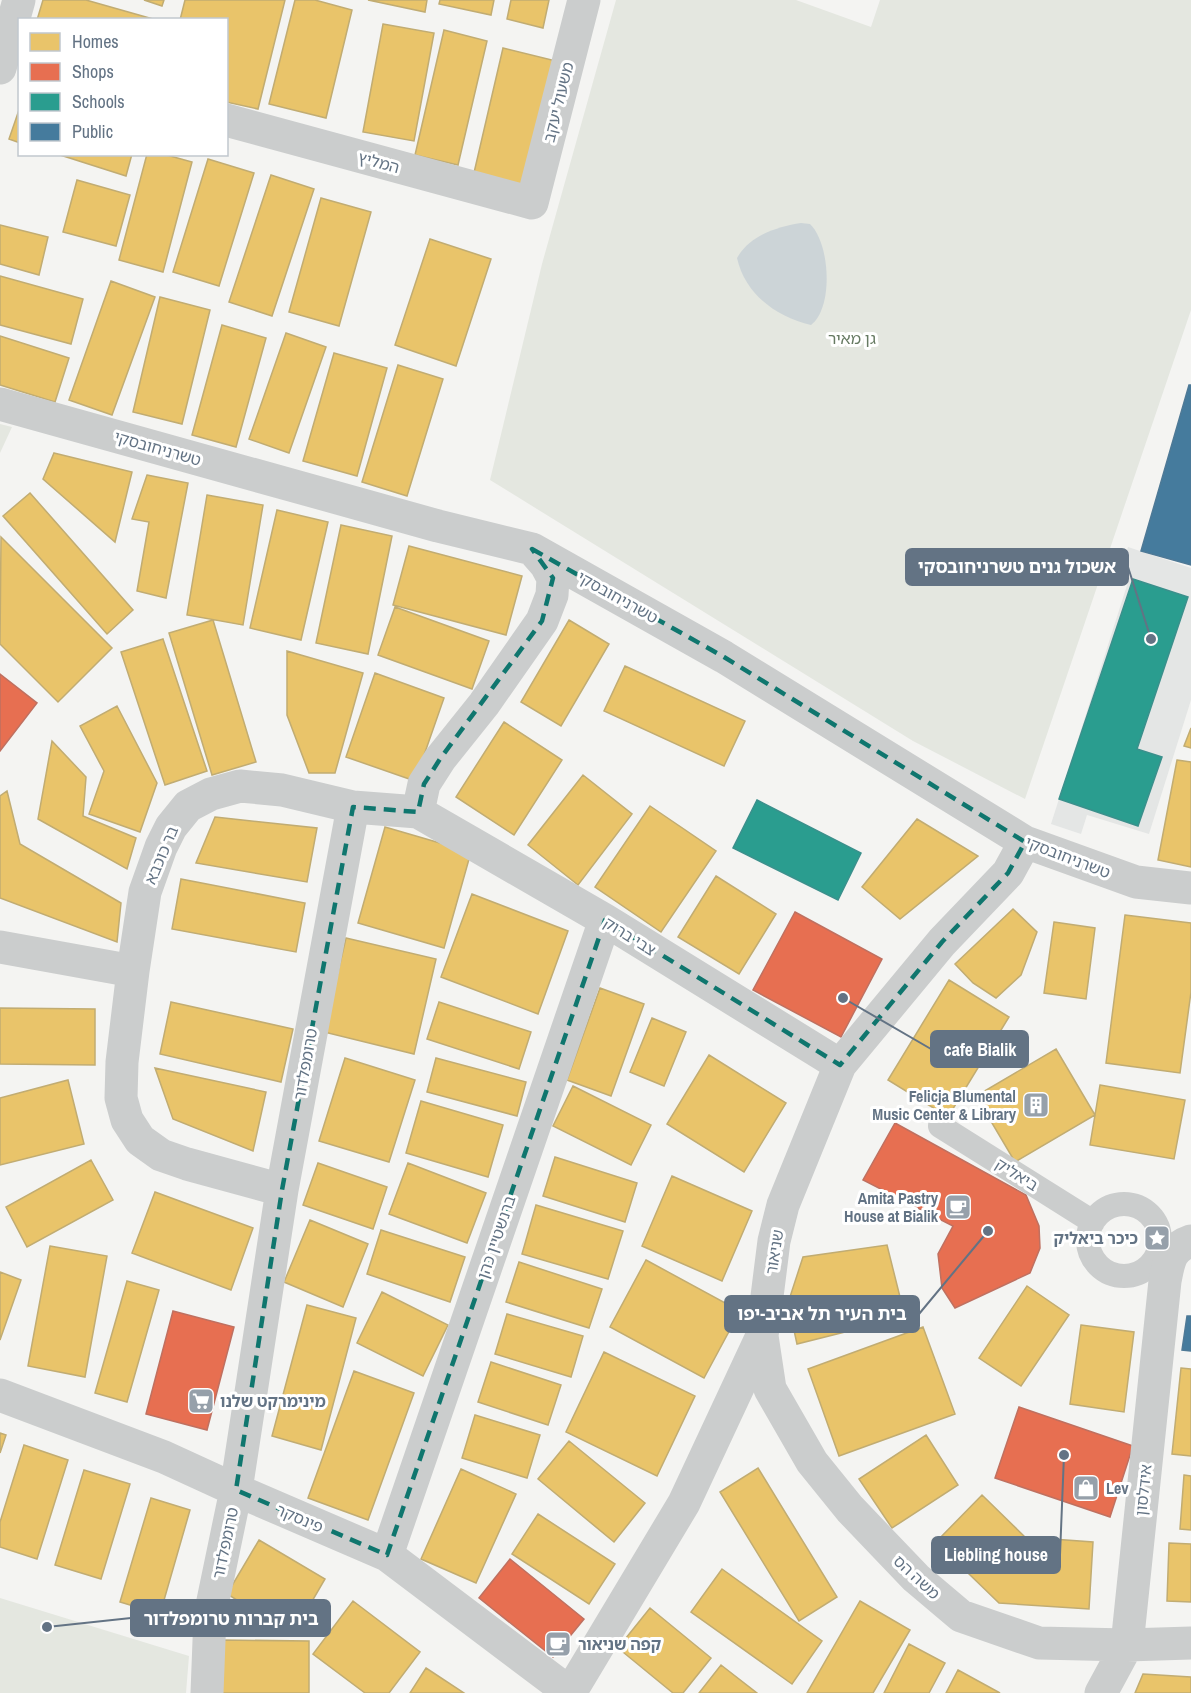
<svg xmlns="http://www.w3.org/2000/svg" width="1191" height="1693" viewBox="0 0 1191 1693" font-family="'Archivo Narrow','Noto Sans Hebrew',sans-serif">
<rect width="100%" height="100%" fill="#f4f4f2"/>
<path fill="#e4e6e5" d="M 1128,547 L 1191,568 L 1191,700 L 1149,834 L 1087,815 L 1081,834 L 1051,824 L 1129,579 L 1119,575 Z"/>
<path fill="#e4e7e0" d="M 616,0 L 796,0 L 871,27 L 880,0 L 1191,0 L 1191,310 L 1025,799 L 913,741 L 490,480 L 542,264 Z
M 0,424 L 12,427 L 0,453 Z
M 0,1598 L 189,1656 L 186,1693 L 0,1693 Z"/>
<path fill="#ccd4d7" d="M 801,223 L 810,224 C 830,243 834,307 811,325 C 776,317 745,294 737,258 C 750,235 777,227 801,223 Z"/>
<path fill="#e9c46a" stroke="#c1ac72" stroke-width="1.5" d="M 43,0 L 86,0 L 153,19 L 37,20 Z
M 144,0 L 164,0 L 162,6 Z
M 185,0 L 285,0 L 258,109 L 226,102 L 226,20 L 180,20 Z
M 295,0 L 315,0 L 352,10 L 326,118 L 269,104 Z
M 368,0 L 427,0 L 425,12 Z
M 440,0 L 494,0 L 491,15 L 439,4 Z
M 511,0 L 549,0 L 543,28 L 507,19 Z
M 383,24 L 434,33 L 414,141 L 363,132 Z
M 444,30 L 487,41 L 458,165 L 415,155 Z
M 503,48 L 556,61 L 525,189 L 473,177 Z
M 20,107 L 20,143 L 9,139 Z
M 57,154 L 132,154 L 126,176 Z
M 147,154 L 163,154 L 192,162 L 163,272 L 119,260 Z
M 208,159 L 254,173 L 219,286 L 173,272 Z
M 271,175 L 314,189 L 272,316 L 229,302 Z
M 77,180 L 130,195 L 116,246 L 63,232 Z
M 321,198 L 371,212 L 339,326 L 289,312 Z
M 0,225 L 48,237 L 39,275 L 0,264 Z
M 430,239 L 491,259 L 456,366 L 395,345 Z
M 0,276 L 83,299 L 71,344 L 0,325 Z
M 111,281 L 155,297 L 112,415 L 69,400 Z
M 160,297 L 210,310 L 182,424 L 133,412 Z
M 222,325 L 266,338 L 236,447 L 192,435 Z
M 286,333 L 326,347 L 289,453 L 249,439 Z
M 0,336 L 69,358 L 55,402 L 0,385 Z
M 334,353 L 387,368 L 357,476 L 303,461 Z
M 398,365 L 443,379 L 407,496 L 362,482 Z
M 54,453 L 132,472 L 115,542 L 43,479 Z
M 147,475 L 188,483 L 166,598 L 137,591 L 149,522 L 132,519 Z
M 30,493 L 133,610 L 107,634 L 3,516 Z
M 207,495 L 263,505 L 243,625 L 187,615 Z
M 277,510 L 328,522 L 301,640 L 250,628 Z
M 341,525 L 392,536 L 368,654 L 316,643 Z
M 1,537 L 112,648 L 58,702 L 0,644 Z
M 409,546 L 522,576 L 506,635 L 393,605 Z
M 395,607 L 489,641 L 472,689 L 378,655 Z
M 213,620 L 256,762 L 212,775 L 169,633 Z
M 569,620 L 609,644 L 561,726 L 521,702 Z
M 163,639 L 207,771 L 165,785 L 121,652 Z
M 287,651 L 363,673 L 335,773 L 309,773 L 287,715 Z
M 625,666 L 745,721 L 724,766 L 604,711 Z
M 375,673 L 444,698 L 415,781 L 346,757 Z
M 117,706 L 157,783 L 140,832 L 89,814 L 104,771 L 80,726 Z
M 504,722 L 562,760 L 514,835 L 456,797 Z
M 1191,728 L 1191,748 L 1184,746 Z
M 52,741 L 86,777 L 83,816 L 136,838 L 127,869 L 38,819 Z
M 1177,760 L 1191,762 L 1191,867 L 1158,860 Z
M 583,775 L 632,814 L 578,885 L 528,845 Z
M 7,791 L 20,844 L 121,903 L 117,942 L 0,898 L 0,796 Z
M 650,806 L 716,851 L 661,932 L 595,887 Z
M 215,817 L 317,828 L 307,882 L 196,863 Z
M 917,819 L 978,856 L 900,919 L 862,887 Z
M 385,827 L 471,852 L 444,948 L 358,923 Z
M 716,876 L 776,914 L 739,974 L 678,937 Z
M 181,879 L 305,903 L 296,952 L 172,929 Z
M 472,894 L 568,931 L 538,1014 L 441,977 Z
M 1013,909 L 1037,932 L 1021,975 L 996,998 L 973,983 L 955,964 Z
M 1125,915 L 1191,923 L 1191,992 L 1180,1073 L 1106,1063 Z
M 1054,922 L 1095,928 L 1086,999 L 1044,993 Z
M 346,938 L 436,959 L 414,1054 L 324,1032 Z
M 949,980 L 1009,1017 L 948,1117 L 888,1080 Z
M 600,988 L 644,1004 L 611,1096 L 567,1080 Z
M 171,1002 L 293,1029 L 281,1082 L 160,1054 Z
M 439,1002 L 531,1032 L 519,1069 L 427,1039 Z
M 0,1008 L 95,1009 L 95,1065 L 0,1064 Z
M 652,1018 L 686,1032 L 664,1086 L 630,1072 Z
M 1056,1049 L 1095,1115 L 1015,1162 L 976,1096 Z
M 709,1055 L 786,1103 L 744,1172 L 667,1124 Z
M 345,1058 L 415,1080 L 389,1162 L 319,1141 Z
M 436,1058 L 526,1082 L 517,1116 L 427,1092 Z
M 155,1068 L 266,1092 L 253,1151 L 173,1119 Z
M 68,1080 L 84,1144 L 0,1165 L 0,1098 Z
M 1100,1085 L 1185,1100 L 1174,1159 L 1090,1145 Z
M 573,1086 L 651,1125 L 631,1165 L 553,1126 Z
M 421,1101 L 503,1125 L 488,1177 L 406,1153 Z
M 555,1157 L 637,1183 L 625,1222 L 543,1196 Z
M 91,1160 L 113,1200 L 27,1247 L 6,1207 Z
M 318,1163 L 387,1187 L 373,1229 L 303,1205 Z
M 408,1163 L 486,1193 L 467,1243 L 389,1214 Z
M 672,1176 L 752,1211 L 722,1281 L 642,1246 Z
M 155,1192 L 253,1228 L 231,1290 L 132,1253 Z
M 536,1205 L 623,1231 L 608,1279 L 522,1254 Z
M 310,1220 L 368,1244 L 343,1307 L 284,1282 Z
M 381,1230 L 465,1257 L 450,1302 L 367,1274 Z
M 887,1245 L 905,1317 L 797,1344 L 788,1303 L 803,1257 Z
M 50,1246 L 107,1256 L 85,1377 L 28,1366 Z
M 646,1260 L 740,1311 L 704,1378 L 610,1327 Z
M 519,1262 L 602,1289 L 589,1328 L 506,1302 Z
M 0,1272 L 21,1280 L 0,1340 Z
M 127,1281 L 159,1290 L 127,1402 L 95,1393 Z
M 1027,1286 L 1069,1315 L 1021,1386 L 979,1358 Z
M 382,1292 L 448,1325 L 423,1376 L 357,1343 Z
M 307,1305 L 356,1318 L 321,1450 L 272,1436 Z
M 507,1314 L 583,1336 L 571,1377 L 495,1354 Z
M 1081,1325 L 1134,1332 L 1124,1412 L 1070,1404 Z
M 923,1327 L 955,1414 L 839,1456 L 808,1369 Z
M 604,1352 L 695,1396 L 657,1476 L 566,1432 Z
M 491,1362 L 561,1385 L 548,1425 L 478,1402 Z
M 1181,1368 L 1191,1369 L 1191,1456 L 1172,1454 Z
M 354,1371 L 414,1393 L 368,1520 L 308,1498 Z
M 475,1415 L 540,1435 L 527,1478 L 462,1458 Z
M 0,1433 L 6,1435 L 0,1453 Z
M 926,1435 L 958,1485 L 892,1528 L 859,1479 Z
M 569,1441 L 645,1503 L 614,1542 L 538,1479 Z
M 24,1445 L 68,1460 L 37,1559 L 0,1547 L 0,1522 Z
M 758,1468 L 837,1597 L 799,1621 L 720,1492 Z
M 461,1469 L 516,1494 L 476,1583 L 421,1559 Z
M 84,1470 L 130,1484 L 101,1579 L 55,1565 Z
M 1184,1475 L 1191,1476 L 1191,1530 L 1180,1529 Z
M 982,1495 L 1025,1537 L 1093,1542 L 1089,1609 L 999,1603 L 936,1542 Z
M 151,1498 L 190,1510 L 160,1614 L 120,1602 Z
M 538,1514 L 615,1564 L 589,1604 L 512,1554 Z
M 259,1540 L 325,1579 L 293,1634 L 227,1594 Z
M 1169,1543 L 1191,1544 L 1191,1602 L 1167,1601 Z
M 722,1569 L 822,1641 L 792,1684 L 691,1612 Z
M 353,1601 L 420,1652 L 389,1693 L 365,1693 L 313,1654 Z
M 860,1601 L 910,1630 L 873,1693 L 807,1693 Z
M 650,1608 L 711,1658 L 683,1693 L 673,1693 L 618,1648 Z
M 221,1640 L 309,1641 L 309,1693 L 221,1693 Z
M 909,1644 L 945,1663 L 929,1693 L 884,1693 Z
M 721,1665 L 757,1693 L 699,1693 Z
M 426,1668 L 464,1693 L 410,1693 Z
M 958,1670 L 1000,1693 L 946,1693 Z
M 1143,1674 L 1191,1677 L 1191,1693 L 1135,1693 Z"/>
<path fill="#e76f51" stroke="#bf7060" stroke-width="1.5" d="M 0,674 L 37,703 L 0,751 Z
M 795,912 L 882,959 L 841,1037 L 753,990 Z
M 895,1123 L 1026,1195 L 1039,1226 L 1040,1248 L 1030,1273 L 955,1308 L 942,1288 L 938,1254 L 953,1226 L 863,1180 Z
M 173,1311 L 234,1327 L 207,1430 L 146,1414 Z
M 1019,1407 L 1133,1446 L 1110,1517 L 995,1478 Z
M 510,1559 L 584,1619 L 553,1657 L 479,1598 Z"/>
<path fill="#2a9d8f" stroke="#3b908c" stroke-width="1.5" d="M 1133,579 L 1188,597 L 1137,749 L 1162,757 L 1138,826 L 1059,799 Z
M 757,800 L 861,853 L 838,900 L 733,848 Z"/>
<path fill="#457b9d" stroke="#4e7996" stroke-width="1.5" d="M 1189,385 L 1191,385 L 1191,565 L 1141,551 Z
M 1187,1316 L 1191,1316 L 1191,1351 L 1182,1350 Z"/>
<g fill="none" stroke-linecap="round" stroke-linejoin="round">
<path stroke="#cbcdcd" stroke-width="24" d="M 940,1126 L 1093,1222
M1088 1240a36 36 0 1 1 72 0a36 36 0 1 1-72 0Z"/>
<path stroke="#cbcdcd" stroke-width="33" d="M 226,120 L 532,203 L 584,0
M 0,404 L 438,526 L 532,549 L 724,657 L 1025,842 L 1136,882 L 1191,888
M 418,812 L 605,920 L 840,1065
M 0,947 L 133,971
M 282,1190 L 187,1164 L 161,1155 L 140,1140 L 127,1120 L 121,1098 L 122,1062 L 133,971 L 145,892 L 161,847 L 171,827 L 188,806 L 211,794 L 240,786 L 282,790 L 353,807
M 762,1336 L 770,1389 L 812,1462 L 850,1509 L 916,1578 L 961,1616 L 1039,1643 L 1127,1645 L 1191,1643
M 0,1395 L 164,1457 L 236,1490 L 387,1555 L 570,1693
M 387,1555 L 605,920
M 207,1693 L 210,1615 L 236,1490 L 282,1190 L 353,807 L 418,812 L 424,784 L 440,759 L 484,704 L 542,621 L 552,595 L 553,578 L 546,565 L 532,549
M 570,1693 L 684,1503 L 762,1336 L 774,1241 L 783,1205 L 840,1065 L 942,942 L 1008,873 L 1025,842
M 1101,1693 L 1127,1645 L 1165,1281 C 1169,1261 1170,1248 1191,1241"/>
<path stroke="#cbcdcd" stroke-width="33" d="M 0,68 L 19,0"/>
</g>
<path fill="none" stroke="#0f766e" stroke-width="4.5" stroke-dasharray="12 8" stroke-linejoin="round" d="M 532,549 L 724,657 L 1025,842 L 1008,873 L 942,942 L 840,1065 L 605,920 L 387,1555 L 236,1490 L 282,1190 L 353,807 L 418,812 L 424,784 L 440,759 L 542,621 L 553,578 Z"/>
<defs>
<symbol id="building-square" viewBox="-11 -11 22 22"><rect x="-9" y="-9" width="18" height="18" rx="4" fill="#96a0aa" stroke="#fff"/><path d="M-4-6H4V6H1V3H-1V6H-4ZM-2.5-4.3h1.7v1.8h-1.7ZM.8-4.3h1.7v1.8H.8ZM-2.5-1h1.7V.8h-1.7ZM.8-1h1.7V.8H.8Z" fill="#fff"/></symbol>
<symbol id="cafe-square" viewBox="-11 -11 22 22"><rect x="-9" y="-9" width="18" height="18" rx="4" fill="#96a0aa" stroke="#fff"/><path d="M-5.5-4.5H6V0H3Q3 3.5 0 3.5H-2.5Q-5.5 3.5-5.5 0ZM3-3.2v2h1.7v-2ZM-6 4.5H4V6H-6Z" fill="#fff"/></symbol>
<symbol id="sight-square" viewBox="-11 -11 22 22"><rect x="-9" y="-9" width="18" height="18" rx="4" fill="#96a0aa" stroke="#fff"/><path d="M0-6L1.8-2.2L6-1.7L2.9 1.2L3.7 5.4L0 3.3L-3.7 5.4L-2.9 1.2L-6-1.7L-1.8-2.2Z" fill="#fff"/></symbol>
<symbol id="supermarket-square" viewBox="-11 -11 22 22"><rect x="-9" y="-9" width="18" height="18" rx="4" fill="#96a0aa" stroke="#fff"/><path d="M-6-5.5h2.5l.6 2H6L4.5 2H-2.5L-4.4-4H-6ZM-1.5 3.2a1.3 1.3 0 1 0 .1 0ZM3 3.2a1.3 1.3 0 1 0 .1 0Z" fill="#fff"/></symbol>
<symbol id="shop-square" viewBox="-11 -11 22 22"><rect x="-9" y="-9" width="18" height="18" rx="4" fill="#96a0aa" stroke="#fff"/><path d="M-5-2.5h2.3a2.7 3.5 0 0 1 5.4 0H5L5.5 6h-11ZM-1.5-2.5h3a1.5 2.3 0 0 0-3 0Z" fill="#fff"/></symbol>
</defs>
<g fill-rule="evenodd">
<use href="#building-square" x="1021" y="1090" width="30" height="30"/>
<use href="#cafe-square" x="943" y="1192" width="30" height="30"/>
<use href="#sight-square" x="1142" y="1223" width="30" height="30"/>
<use href="#supermarket-square" x="186" y="1386" width="30" height="30"/>
<use href="#shop-square" x="1071" y="1473" width="30" height="30"/>
<use href="#cafe-square" x="543" y="1629" width="30" height="30"/>
</g>
<g text-anchor="middle" stroke-width="6" stroke-linejoin="round" paint-order="stroke">
<g font-size="16" fill="#637384" stroke="#fff">
<text transform="translate(558 102) rotate(-76)" y="6">משעול יעקב</text>
<text transform="translate(379 162) rotate(15)" y="6">המליץ</text>
<text transform="translate(158 448) rotate(16)" y="6">טשרניחובסקי</text>
<text transform="translate(618 597) rotate(29)" y="6">טשרניחובסקי</text>
<text transform="translate(161 855) rotate(-67)" y="6">בר כוכבא</text>
<text transform="translate(1068 857) rotate(21)" y="6">טשרניחובסקי</text>
<text transform="translate(630 936) rotate(32)" y="6">צבי ברוק</text>
<text transform="translate(305 1064) rotate(-80)" y="6">טרומפלדור</text>
<text transform="translate(1017 1174) rotate(32)" y="6">ביאליק</text>
<text transform="translate(496 1237) rotate(-71)" y="6">ברנשטיין כהן</text>
<text transform="translate(774 1252) rotate(-81)" y="6">שניאור</text>
<text transform="translate(1143 1490) rotate(-84)" y="6">אידלסון</text>
<text transform="translate(300 1518) rotate(23)" y="6">פינסקר</text>
<text transform="translate(225 1543) rotate(-78)" y="6">טרומפלדור</text>
<text transform="translate(917 1577) rotate(43)" y="6">משה הס</text>
</g>
<g font-size="16" fill="#667a62" stroke="#fff">
<text x="852" y="344">גן מאיר</text>
</g>
<g font-size="16" font-weight="bold" fill="#637384" stroke="#fff" text-anchor="end">
<text x="1016" y="1102">Felicja Blumental<tspan x="1016" dy="18">Music Center &amp; Library</tspan></text>
<text x="938" y="1204">Amita Pastry<tspan x="938" dy="18">House at Bialik</tspan></text>
<text x="1138" y="1244">כיכר ביאליק</text>
<text x="220" y="1407" text-anchor="start">מינימרקט שלנו</text>
<text x="1106" y="1494" text-anchor="start">Lev</text>
<text x="578" y="1650" text-anchor="start">קפה שניאור</text>
</g>
</g>
<path fill="none" stroke="#637384" stroke-width="2" d="M1151 639L1128 567M843 998L931 1049M988 1231L919 1314M1064 1455L1060 1555M47 1627L131 1618"/>
<g fill="#637384" stroke="#fff" stroke-width="2">
<circle cx="1151" cy="639" r="6"/>
<circle cx="843" cy="998" r="6"/>
<circle cx="988" cy="1231" r="6"/>
<circle cx="1064" cy="1455" r="6"/>
<circle cx="47" cy="1627" r="6"/>
</g>
<g fill="#637384" stroke="#637384" stroke-width="2">
<rect x="906" y="549" width="222" height="36" rx="6"/>
<rect x="931" y="1031" width="97" height="36" rx="6"/>
<rect x="725" y="1296" width="194" height="36" rx="6"/>
<rect x="932" y="1537" width="128" height="36" rx="6"/>
<rect x="131" y="1600" width="199" height="36" rx="6"/>
</g>
<g font-size="18" text-anchor="middle" font-weight="bold" fill="#fff">
<text x="1017" y="573">אשכול גנים טשרניחובסקי</text>
<text x="980" y="1056">cafe Bialik</text>
<text x="822" y="1320">בית העיר תל אביב-יפו</text>
<text x="996" y="1561">Liebling house</text>
<text x="231" y="1625">בית קברות טרומפלדור</text>
</g>
<rect x="18" y="18" width="210" height="138" fill="#ffffff" stroke="#c1c7ce" stroke-width="1.5"/>
<rect x="30" y="33" width="30" height="18" fill="#e9c46a" stroke="#c1c7ce" stroke-width="1.5"/>
<text x="72" y="48" font-size="18" fill="#637384">Homes</text>
<rect x="30" y="63" width="30" height="18" fill="#e76f51" stroke="#c1c7ce" stroke-width="1.5"/>
<text x="72" y="78" font-size="18" fill="#637384">Shops</text>
<rect x="30" y="93" width="30" height="18" fill="#2a9d8f" stroke="#c1c7ce" stroke-width="1.5"/>
<text x="72" y="108" font-size="18" fill="#637384">Schools</text>
<rect x="30" y="123" width="30" height="18" fill="#457b9d" stroke="#c1c7ce" stroke-width="1.5"/>
<text x="72" y="138" font-size="18" fill="#637384">Public</text>
</svg>
